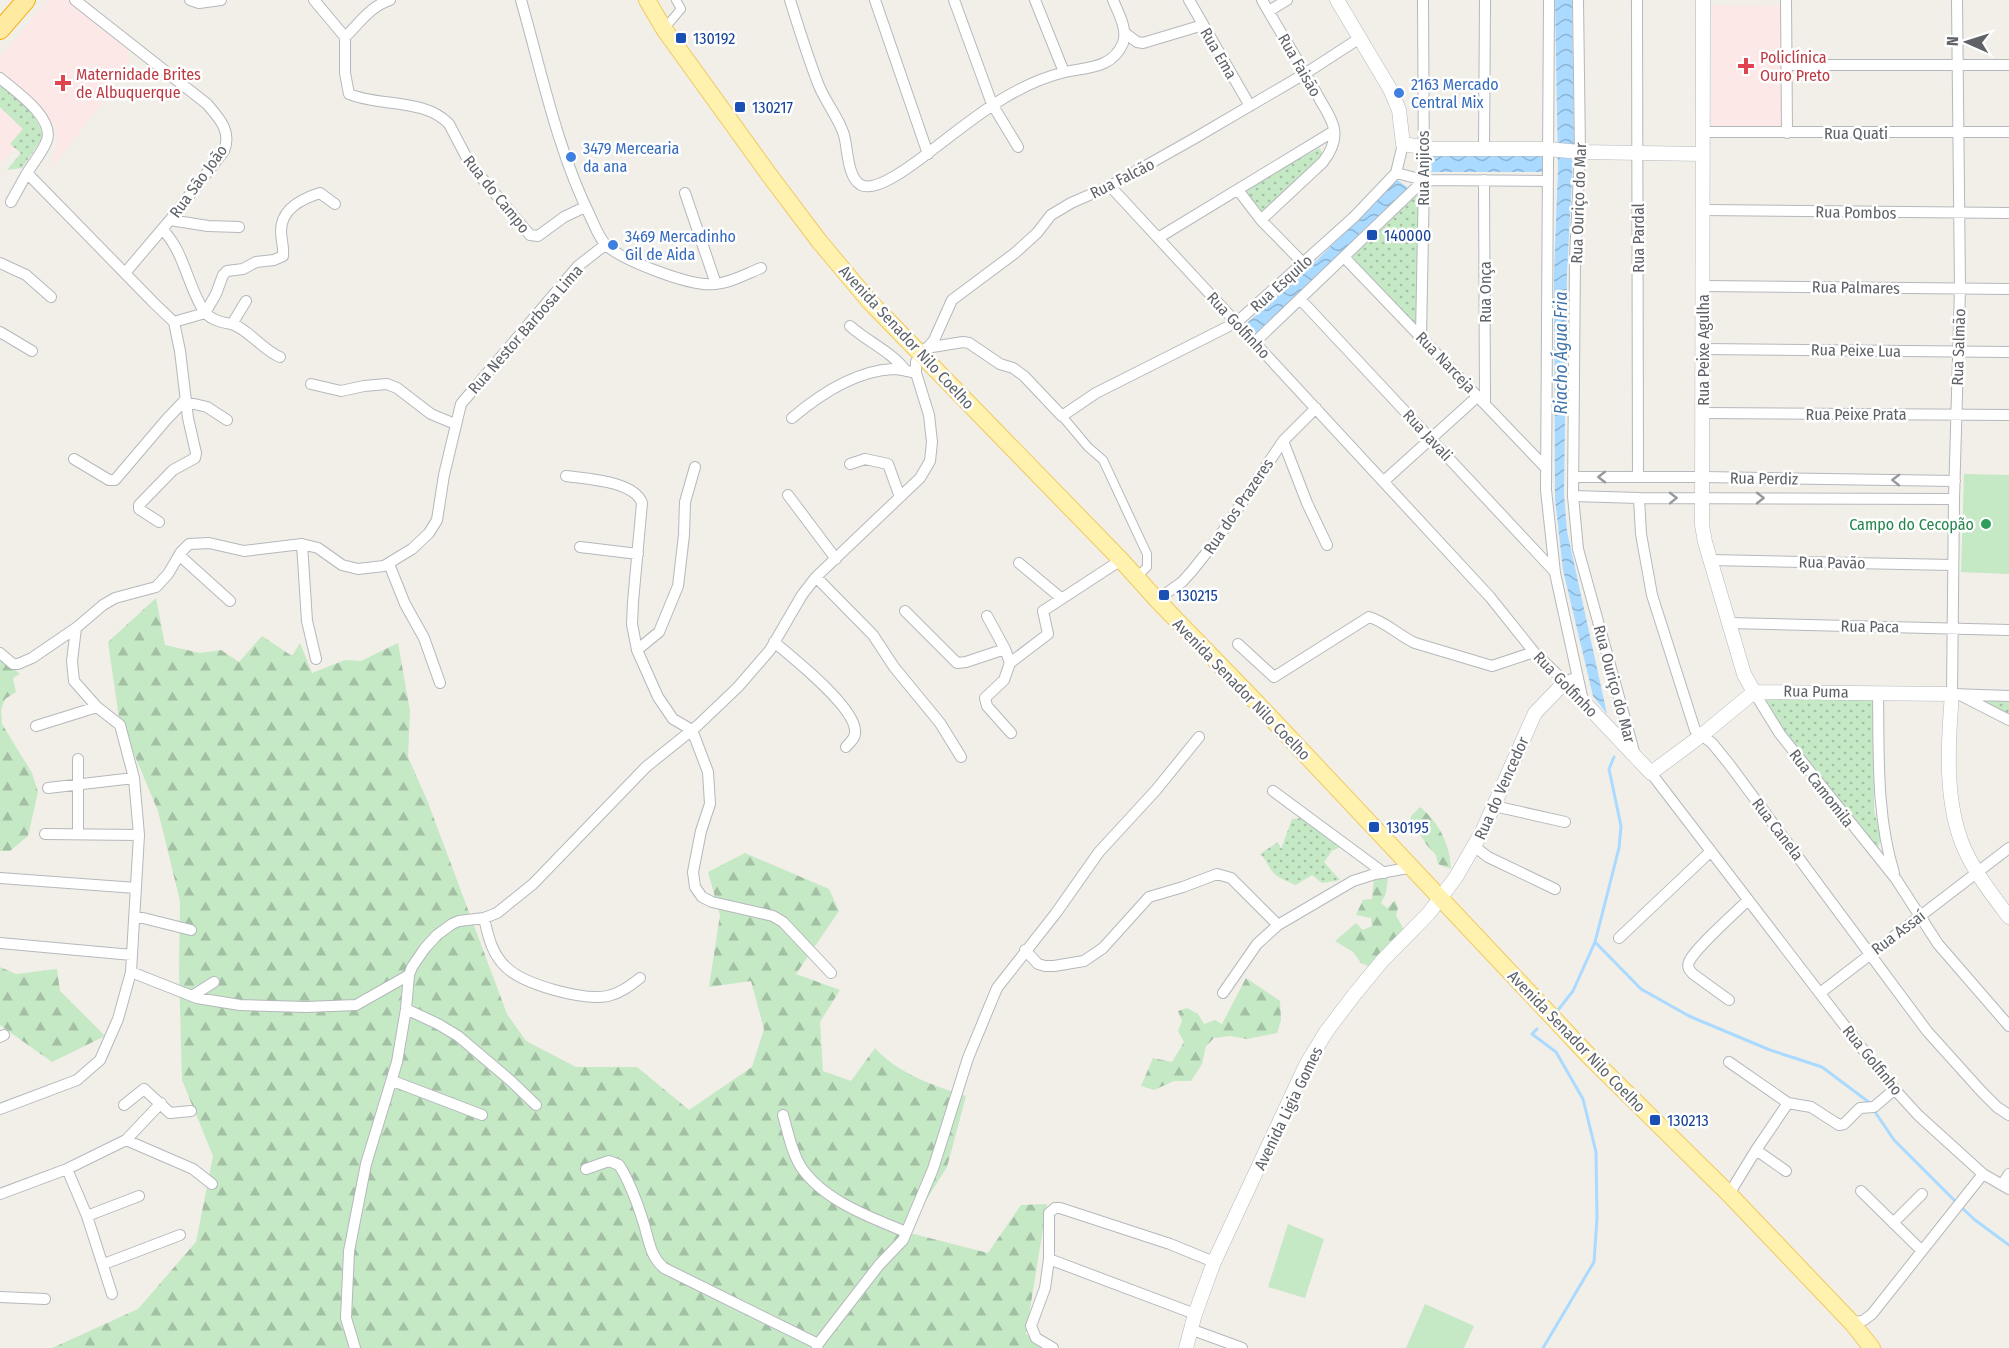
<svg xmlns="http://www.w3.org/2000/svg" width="2009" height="1348" viewBox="0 0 2009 1348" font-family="'Fira Sans Condensed',sans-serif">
<defs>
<pattern id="green-dots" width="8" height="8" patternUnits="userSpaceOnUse" patternTransform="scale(1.5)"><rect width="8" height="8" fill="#c5e8c5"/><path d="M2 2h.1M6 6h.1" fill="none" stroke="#a3c0a4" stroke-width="1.8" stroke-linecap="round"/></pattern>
<pattern id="forest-firs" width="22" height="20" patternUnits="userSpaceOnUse" patternTransform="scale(1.5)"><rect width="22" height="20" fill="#c5e8c5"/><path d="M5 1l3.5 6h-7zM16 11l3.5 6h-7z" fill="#a3c0a4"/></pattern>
<pattern id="water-waves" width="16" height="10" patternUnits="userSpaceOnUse" patternTransform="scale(1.5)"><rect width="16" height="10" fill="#aadaff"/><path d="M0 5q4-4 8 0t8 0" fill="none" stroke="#8eb4d2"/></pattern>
</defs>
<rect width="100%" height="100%" fill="#f1efe8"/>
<path fill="#fce8e6" d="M 48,0 L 69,0 L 130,50 L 126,55 L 131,60 L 102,97 L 105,100 L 50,170 L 57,143 L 55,127 L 41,108 L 0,70 L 0,56 Z
M 1712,5 L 1782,6 L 1781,127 L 1711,126 Z
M 0,100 L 32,130 L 0,164 Z"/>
<path fill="url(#green-dots)" d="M 0,84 C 17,99 38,114 43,137 L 22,168 L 7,170 L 21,153 L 10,144 L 23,129 L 0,107 Z
M 1319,148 L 1324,155 L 1263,213 L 1242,191 Z
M 1421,191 L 1420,329 L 1349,258 Z
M 1980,696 L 2009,698 L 2009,715 L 1989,704 Z
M 1780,698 L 1874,700 L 1874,811 L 1881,837 L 1878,848 L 1875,849 L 1779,725 L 1764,701 Z
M 1301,818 L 1340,847 L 1332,851 L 1324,862 L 1340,880 L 1322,883 L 1312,875 L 1296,885 C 1286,881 1277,878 1271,870 C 1267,864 1266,859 1260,854 L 1278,842 L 1281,849 L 1292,819 Z"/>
<path fill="url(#forest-firs)" d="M 156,598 L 165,645 L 200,653 L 221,650 L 239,662 L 262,636 L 292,656 L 300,643 L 312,673 L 345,660 L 361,661 L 398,643 L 410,711 L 408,757 L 427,800 L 507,1014 L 526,1041 L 576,1067 L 637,1067 L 689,1110 L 752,1067 L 764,1029 L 751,981 L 709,987 L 720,915 L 708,872 L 745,853 L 829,889 L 839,911 L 796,974 L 840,990 L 820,1022 L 823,1071 L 851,1081 L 875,1048 C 897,1073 934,1086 966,1096 L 947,1167 L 906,1232 L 988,1253 L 1021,1205 L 1047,1204 L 1026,1334 L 1048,1348 L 52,1348 L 138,1309 L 196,1242 L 213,1156 L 182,1080 L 179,971 L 180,901 L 158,811 L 119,718 L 108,642 Z
M 0,655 L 20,674 L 13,678 L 16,692 L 5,699 L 1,710 L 2,724 L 32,773 L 38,792 L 28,836 L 10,851 L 0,851 Z
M 1420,807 C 1439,822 1450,845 1451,869 L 1438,864 L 1436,855 L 1426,844 L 1414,824 L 1410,823 L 1411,816 Z
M 1388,878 L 1386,893 L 1381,903 L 1387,908 L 1395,900 L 1398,908 L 1396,915 L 1404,930 L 1370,967 L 1361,963 L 1353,952 L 1335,941 L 1356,923 L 1363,930 L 1372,926 L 1371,918 L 1356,915 L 1363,900 L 1372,899 L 1374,879 Z
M 0,967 L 16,974 L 57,969 L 60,991 L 105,1036 L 52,1062 L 0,1025 Z
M 1246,978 L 1280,1001 L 1281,1020 L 1277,1033 L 1247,1039 L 1230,1036 L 1214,1038 L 1206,1046 L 1202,1064 L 1191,1081 L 1174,1081 L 1154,1090 L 1141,1086 L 1153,1058 L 1172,1062 L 1184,1042 L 1178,1031 L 1182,1021 L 1178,1011 L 1187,1008 L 1198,1014 L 1204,1024 L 1215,1020 L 1222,1024 Z"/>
<path fill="#c5e8c5" d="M 1964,474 L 2009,475 L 2009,574 L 1961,572 Z
M 1288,1224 L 1324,1239 L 1305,1298 L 1268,1287 Z
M 1425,1304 L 1474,1326 L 1464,1348 L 1406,1348 Z"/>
<path fill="url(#water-waves)" d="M 1555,0 L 1572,0 L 1574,139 L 1567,273 L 1564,494 L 1567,531 L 1607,714 L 1593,696 L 1563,570 L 1555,499 L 1554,273 L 1558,169 Z
M 1488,155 L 1545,155 L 1545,172 L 1429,172 L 1430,156 Z
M 1397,180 L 1410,189 L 1246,344 L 1236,333 L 1317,260 Z"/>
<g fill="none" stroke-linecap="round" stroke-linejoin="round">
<path stroke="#aadaff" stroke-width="3" d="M 1595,942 L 1641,989 L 1689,1016 L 1770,1050 L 1822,1067 L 1870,1103
M 1558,1010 L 1573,991 L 1595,942 L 1619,848 L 1621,826 L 1609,769 L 1614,757
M 1537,1029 L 1532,1034 L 1556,1052 L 1583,1099 L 1596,1152 L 1597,1218 L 1594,1262 L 1543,1348
M 1873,1109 L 1894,1140 L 1956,1202
M 1961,1207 L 1975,1220 L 2009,1245"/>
<defs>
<path id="pedestrian" d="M 664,29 L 681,9 L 676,0
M 1062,416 L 1088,447 L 1103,460 L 1147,554 L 1147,567 L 1137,577"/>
<path id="minor" d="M 75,0 L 207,104 C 219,118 232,131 224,151 L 170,220 L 125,273
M 190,0 L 199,3 L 221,0
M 314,0 L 345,37 L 345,73 L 349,94 C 380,107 424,98 449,124 L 470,164 L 530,235 L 538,236 L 564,217 L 585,207
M 521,0 C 542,74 557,149 591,218 C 595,227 600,240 607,246 C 625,261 691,287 714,284 C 730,283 746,274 761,268
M 790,0 C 799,29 808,58 819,86 C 826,103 839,118 844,135 C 848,149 847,177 861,185 C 878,194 921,158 936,147 C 975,117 1015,84 1065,72 C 1087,67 1112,69 1123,43 C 1128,30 1118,12 1113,0
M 875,0 L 928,154
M 954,0 L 992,104 L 1018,147
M 1035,0 L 1064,72
M 1189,0 L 1250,106
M 1549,0 L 1546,490 L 1555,573 L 1583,701
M 1578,0 L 1580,152 L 1575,258 L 1573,496 L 1578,549 L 1635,755
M 1637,0 L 1638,476
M 1786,0 L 1787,133
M 1957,0 L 1960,288 L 1954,499 L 1952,694 L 2009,696
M 1269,11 L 1287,0
M 1125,33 L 1137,42 L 1143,43 L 1203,25
M 345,37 C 360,23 369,7 390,0
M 1786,65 L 2009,65
M 0,78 C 15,91 54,117 47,140 C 44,150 33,163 27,173 L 154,303 L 174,322 L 205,313 C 214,321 221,322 231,324 C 246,327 264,351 280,357
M 1704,132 L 2009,132
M 1484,149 L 1485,0
M 1396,173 L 1424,180 L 1547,181
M 1484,180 L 1485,404
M 1110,186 L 1490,597 L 1534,652 L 1565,682 L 1572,679
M 1238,190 L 1261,220 L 1303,263
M 685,193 L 716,284
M 11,202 L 27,173
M 1704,210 L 2009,213
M 170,220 L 208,226 L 239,227
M 1261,220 L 1323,162 C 1330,153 1336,141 1334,129 C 1332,117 1323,106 1318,96 C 1300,63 1280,32 1262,0
M 162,229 C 185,252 187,286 205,313 L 216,294 L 223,275 L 227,271 L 243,269 L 256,262 L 274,260 L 283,256 C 284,247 281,239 281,231 C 281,209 301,199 320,193 L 335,204
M 1158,238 L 1334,131
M 1344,257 L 1546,468
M 0,263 L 26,275 L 51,297
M 1704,286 L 2009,289
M 1300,299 L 1555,572
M 232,324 L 246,301
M 850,326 C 868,342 892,352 906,371
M 0,332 L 32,351
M 1421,337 L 1424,180 L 1423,0
M 1255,342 L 1424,180
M 926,348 L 963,342 L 969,343 L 1000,364 L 1013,368 L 1024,376 L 1062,416 L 1096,393 L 1237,322 L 1354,217 L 1396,173 L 1403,144
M 1703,349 L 2009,352
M 311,384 L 341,391 L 364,386 L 387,384 L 397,388 L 431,414 L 455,424
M 186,402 L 207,407 L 227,420
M 1703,413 L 2009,415
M 792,418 C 819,395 855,371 893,369 C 900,369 908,371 916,373
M 1283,441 L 1307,503 L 1327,545
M 74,459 L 109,480 L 115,480 L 166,420 L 186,399
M 850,464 L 865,459 L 888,464 L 900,497
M 566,476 C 587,479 634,481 642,503 L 633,602 L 632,624 L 637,650 L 658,697 L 673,719 L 692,730 L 708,772 L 710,804 L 701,831 L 693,872 L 695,887 L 702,897 L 712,902 L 773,916 L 783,922 L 831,973
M 1573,477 L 1703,477 L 1955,481
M 1384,481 L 1478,396
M 788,495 L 836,559
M 1573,496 L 1639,498 L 1954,499
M 1639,498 L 1641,534 L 1652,595 L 1695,730 L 1712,743 L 1729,764 L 1927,1031 L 1981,1091 L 1997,1107 L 2009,1115
M 159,522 L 139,509 L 139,505 L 173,470 L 195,458 L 196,453 L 188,418 L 180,351 L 174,322
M 302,544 L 307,621 L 316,659
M 580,547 L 638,554
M 179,555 L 230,601
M 1710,560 L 1953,565
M 1019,563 L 1061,598
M 389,564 L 405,604 L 424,638 L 440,683
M 816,577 L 873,635 L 894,667 L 940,723 L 961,757
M 1157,600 L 1182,582 L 1192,571 L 1219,537 L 1283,441 L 1316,408
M 905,611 L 957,663 L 966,662 L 1005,649 L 1010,663
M 987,616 L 1005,649
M 1730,623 L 2009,630
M 774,642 C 793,658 855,707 855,731 C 856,738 850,742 846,747
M 1238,644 L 1274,677 L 1369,617 C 1386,622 1398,635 1415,643 L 1492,666 L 1534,652
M 637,650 L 659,632 L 678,586 L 684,535 L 685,502 L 695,467
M 0,653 L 13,664 L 18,664 L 32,658 L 76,628 L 103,605 L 115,598 L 156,587 L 168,574 L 181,552 L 189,544 L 209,543 L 244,551 L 302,544 L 318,548 L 342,565 L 358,569 L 384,566 L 412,549 L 429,533 L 437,520 L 444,475 L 461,404 L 578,266 L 605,245
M 1754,692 L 1780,734 L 1896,879 L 1938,944 L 2009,1026
M 1878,693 C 1879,754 1876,814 1894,873
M 1962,696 L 2009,720
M 36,726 L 97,707
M 1011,733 L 987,706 L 985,698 L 1004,680 L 1010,663 L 1048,634 L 1043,611 L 1121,560
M 1651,773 L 1887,1081 L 1918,1115 L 1983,1174 L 2009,1189
M 48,788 L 134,778
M 1273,791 L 1384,873
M 1494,806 L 1565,822
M 78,833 L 78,759
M 45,834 L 139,835
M 1475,847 L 1488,857 L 1555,889
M 0,878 L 136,888
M 135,916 L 191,930
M 484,918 C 488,936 492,955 507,968 C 525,985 584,1001 608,996 C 621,993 631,985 640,978
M 1619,938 L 1711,851
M 0,943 L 132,955
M 1025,950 L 1038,964 L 1045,966 L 1054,966 L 1084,961 L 1103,948 L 1149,897 L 1183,887 L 1217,874 L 1231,878 L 1278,925
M 131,972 L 197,998 L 240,1005 L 306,1007 L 356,1005 L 409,975
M 1223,993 L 1257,944 L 1278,925 L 1353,881 L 1375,874 L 1413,867
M 1820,993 L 2009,848
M 192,996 L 214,982
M 1729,1000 L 1693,974 C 1689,970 1687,967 1689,962 C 1694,949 1736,912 1748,900
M 406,1009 L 438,1024 L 458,1036 L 511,1081 L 536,1105
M 0,1037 L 4,1035
M 393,1081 L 482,1115
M 1788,1103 L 1811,1107 L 1839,1125 L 1844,1124 L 1860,1108 L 1874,1107 L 1895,1089
M 124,1105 L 144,1089 L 170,1113 L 191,1111
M 0,1109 L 77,1080 L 100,1060 L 118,1019 L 131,972 L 139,835 L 134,778 L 120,725 L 97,707 L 74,681 L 72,661 L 76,628
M 783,1115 C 788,1132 791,1151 801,1167 C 824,1201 870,1217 906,1232
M 126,1140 L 193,1169 L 212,1184
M 1756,1150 L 1786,1171
M 67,1169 L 87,1216 L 112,1294
M 586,1169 L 609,1161 L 619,1165 C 630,1182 637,1202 643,1221 C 649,1239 649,1255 664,1268 L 818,1344
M 2002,1185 L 2009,1174
M 1861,1191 L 1922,1251
M 0,1194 L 67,1169 L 126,1140 L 161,1103
M 1729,1194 L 1756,1150 L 1788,1103 L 1729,1062
M 87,1216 L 139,1196
M 1893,1223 L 1922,1194
M 1049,1259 L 1195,1314
M 104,1264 L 180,1235
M 0,1297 L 45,1299
M 1852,1323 L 1864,1320 L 1872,1314 L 1983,1174
M 1190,1329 L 1242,1348
M 355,1348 L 346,1318 L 349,1251 L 366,1164 L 397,1062 L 406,1009 L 409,975 L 412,967 L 425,948 L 437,935 L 452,924 L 459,921 L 484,918 L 497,913 L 533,884 L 646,767 L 697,726 L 738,687 L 770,650 L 802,595 L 816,577 L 920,478 L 930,461 L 932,442 L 929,415 L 916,373 L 916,362 L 934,340 L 952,300 L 1015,253 L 1037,233 L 1051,215 L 1071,203 L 1110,186 L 1195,138 L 1306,73 L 1360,38
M 817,1348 L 818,1344 L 879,1265 L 903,1240 L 933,1169 L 968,1058 L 997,988 L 1056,913 L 1099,852 L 1156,790 L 1199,737
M 1053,1348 L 1036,1338 L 1031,1326 L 1045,1288 L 1049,1259 L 1049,1213 L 1055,1208 L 1060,1208 L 1170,1244 L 1214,1262"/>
<path id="tertiary" d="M 1337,0 L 1390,89 L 1399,110 L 1403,144 L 1434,149 L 1547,149 L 1580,152 L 1703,154
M 1703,0 L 1702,525 L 1705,542 L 1744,674 L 1754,692
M 1186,1348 L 1195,1314 L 1214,1262 L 1306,1065 L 1326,1032 L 1354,995 L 1382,961 L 1429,913 L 1456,877 L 1482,832 L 1535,713 L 1565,682 L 1651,773 L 1702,735 L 1754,692 L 1952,694 C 1948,742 1944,802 1964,848 C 1975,873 1993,896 2009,917"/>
<path id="primary" d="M 647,0 L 664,29 L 770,176 L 819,241 L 870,302 L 1121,560 L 1157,600 L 1255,701 L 1588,1055 L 1729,1194 L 1852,1323 L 1872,1348"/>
<path id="trunk" d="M 0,30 L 26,0"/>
</defs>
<use href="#pedestrian" stroke="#b5b8bc" stroke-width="10"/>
<use href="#minor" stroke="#b5b8bc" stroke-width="12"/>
<use href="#tertiary" stroke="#b5b8bc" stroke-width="15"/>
<use href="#primary" stroke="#f2c960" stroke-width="18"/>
<use href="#trunk" stroke="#f9ab00" stroke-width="20"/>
<use href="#pedestrian" stroke="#fff" stroke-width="8"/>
<use href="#minor" stroke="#fff" stroke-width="10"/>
<use href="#tertiary" stroke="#fff" stroke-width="14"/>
<use href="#primary" stroke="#fff2af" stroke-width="16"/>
<use href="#trunk" stroke="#feeaa1" stroke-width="18"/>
</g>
<defs><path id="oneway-chevron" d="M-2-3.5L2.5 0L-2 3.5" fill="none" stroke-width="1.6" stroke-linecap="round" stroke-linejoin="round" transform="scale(1.5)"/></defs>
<g stroke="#979a9d">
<use href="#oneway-chevron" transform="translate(1602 477) rotate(180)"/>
<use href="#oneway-chevron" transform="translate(1896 480) rotate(-179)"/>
<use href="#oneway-chevron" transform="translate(1673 498) rotate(-1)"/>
<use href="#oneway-chevron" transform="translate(1760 498)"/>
</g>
<g fill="#1a4fb4" stroke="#fff" stroke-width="2">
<rect x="675" y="32" width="12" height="12" rx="3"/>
<rect x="734" y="101" width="12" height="12" rx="3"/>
<rect x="1366" y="229" width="12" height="12" rx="3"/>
<rect x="1158" y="589" width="12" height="12" rx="3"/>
<rect x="1368" y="821" width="12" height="12" rx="3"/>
<rect x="1649" y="1114" width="12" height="12" rx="3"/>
</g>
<g fill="#e0444e" stroke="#fff" stroke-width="2">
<path d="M1743 57h6v6h6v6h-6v6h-6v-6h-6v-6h6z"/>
<path d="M60 74h6v6h6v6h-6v6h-6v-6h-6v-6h6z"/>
</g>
<g fill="#3f7fe0" stroke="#fff" stroke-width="2">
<circle cx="1399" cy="93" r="6"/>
<circle cx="571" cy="157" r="6"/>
<circle cx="613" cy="245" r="6"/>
</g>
<circle fill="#2e9e5b" stroke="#fff" stroke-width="2" cx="1986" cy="524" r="6"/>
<g text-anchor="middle" stroke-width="5" stroke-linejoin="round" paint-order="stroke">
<g font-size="16" fill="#164399" stroke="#fff" text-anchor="start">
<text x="693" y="44">130192</text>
<text x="752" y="113">130217</text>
<text x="1384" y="241">140000</text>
<text x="1176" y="601">130215</text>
<text x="1386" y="833">130195</text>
<text x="1667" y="1126">130213</text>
</g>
<g font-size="16" fill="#5f6368" stroke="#fff">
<text transform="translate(1219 53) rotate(60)" y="6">Rua Ema</text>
<text transform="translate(1300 65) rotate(60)" y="6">Rua Faisão</text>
<text x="1856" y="139">Rua Quati</text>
<text transform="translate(1423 168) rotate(-90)" y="6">Rua Anjicos</text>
<text transform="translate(1122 178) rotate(-27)" y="6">Rua Falcão</text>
<text transform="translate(198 181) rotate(-54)" y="6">Rua São João</text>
<text transform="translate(497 194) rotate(51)" y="6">Rua do Campo</text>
<text transform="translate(1578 203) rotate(-88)" y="6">Rua Ouriço do Mar</text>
<text transform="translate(1856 212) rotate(1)" y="6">Rua Pombos</text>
<text transform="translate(1638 238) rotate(-90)" y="6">Rua Pardal</text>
<text transform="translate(1281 283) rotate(-42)" y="6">Rua Esquilo</text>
<text transform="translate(1856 287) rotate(1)" y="6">Rua Palmares</text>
<text transform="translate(1485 292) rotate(-90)" y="6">Rua Onça</text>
<text transform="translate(1239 325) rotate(47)" y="6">Rua Golfinho</text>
<text transform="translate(525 329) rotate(-49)" y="6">Rua Nestor Barbosa Lima</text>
<text transform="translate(907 337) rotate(47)" y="6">Avenida Senador Nilo Coelho</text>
<text transform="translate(1958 347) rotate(-88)" y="6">Rua Salmão</text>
<text transform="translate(1703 350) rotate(-90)" y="6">Rua Peixe Agulha</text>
<text transform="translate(1856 350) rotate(1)" y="6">Rua Peixe Lua</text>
<text transform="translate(1446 362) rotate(46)" y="6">Rua Narceja</text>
<text x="1856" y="420">Rua Peixe Prata</text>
<text transform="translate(1428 435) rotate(47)" y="6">Rua Javali</text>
<text transform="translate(1764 478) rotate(1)" y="6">Rua Perdiz</text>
<text transform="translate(1238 506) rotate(-56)" y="6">Rua dos Prazeres</text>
<text transform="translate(1832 562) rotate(1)" y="6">Rua Pavão</text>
<text transform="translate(1870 626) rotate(1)" y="6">Rua Paca</text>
<text transform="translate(1566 684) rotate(46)" y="6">Rua Golfinho</text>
<text transform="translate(1615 684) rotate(75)" y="6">Rua Ouriço do Mar</text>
<text transform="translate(1242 689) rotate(46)" y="6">Avenida Senador Nilo Coelho</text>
<text transform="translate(1816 691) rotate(1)" y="6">Rua Puma</text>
<text transform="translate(1501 788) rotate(-66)" y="6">Rua do Vencedor</text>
<text transform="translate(1822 788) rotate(52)" y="6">Rua Camomila</text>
<text transform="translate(1778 829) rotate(53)" y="6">Rua Canela</text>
<text transform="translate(1898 932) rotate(-37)" y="6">Rua Assaí</text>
<text transform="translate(1577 1041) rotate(46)" y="6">Avenida Senador Nilo Coelho</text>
<text transform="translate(1873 1060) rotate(51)" y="6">Rua Golfinho</text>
<text transform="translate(1288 1108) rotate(-64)" y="6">Avenida Ligia Gomes</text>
</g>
<g font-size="16" fill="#be3a42" stroke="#fff" text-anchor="start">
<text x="1760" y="63">Policlínica<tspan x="1760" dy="18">Ouro Preto</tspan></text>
<text x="76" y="80">Maternidade Brites<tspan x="76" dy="18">de Albuquerque</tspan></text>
</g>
<g font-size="16" fill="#366cbe" stroke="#fff" text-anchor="start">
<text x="1411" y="90">2163 Mercado<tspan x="1411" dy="18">Central Mix</tspan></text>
<text x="583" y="154">3479 Mercearia<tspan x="583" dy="18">da ana</tspan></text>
<text x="625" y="242">3469 Mercadinho<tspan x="625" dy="18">Gil de Aida</tspan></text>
</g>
<g font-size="16" fill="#27864d" stroke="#fff" text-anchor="end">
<text x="1974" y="530">Campo do Cecopão</text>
</g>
<g font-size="18" font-style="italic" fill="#4174aa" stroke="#fff">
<text transform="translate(1561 353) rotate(-90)" y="6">Riacho Água Fria</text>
</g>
</g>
<g transform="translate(1967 42) rotate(273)" stroke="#ffffff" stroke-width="4.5" paint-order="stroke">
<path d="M0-4.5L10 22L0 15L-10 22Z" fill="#5f6368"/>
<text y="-9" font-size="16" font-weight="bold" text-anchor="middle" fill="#5f6368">N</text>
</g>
</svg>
